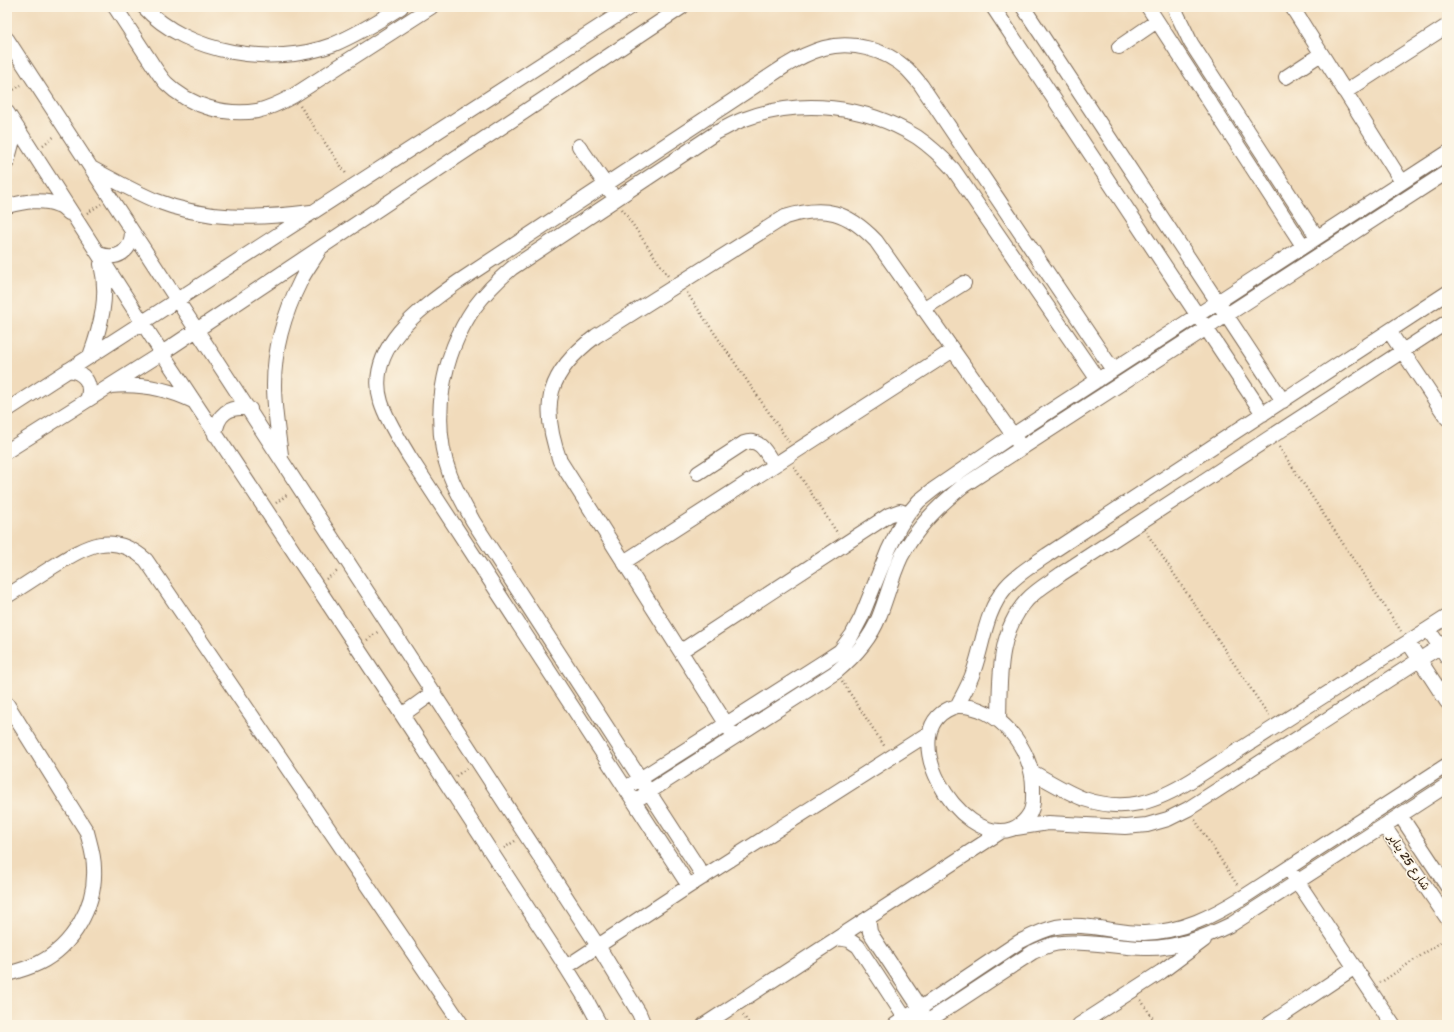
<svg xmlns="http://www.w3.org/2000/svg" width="1454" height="1032" viewBox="0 0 1454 1032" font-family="Sriracha,'Playpen Sans Arabic',sans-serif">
<rect width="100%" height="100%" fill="#fcf5e5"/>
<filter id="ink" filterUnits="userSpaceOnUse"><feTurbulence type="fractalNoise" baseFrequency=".025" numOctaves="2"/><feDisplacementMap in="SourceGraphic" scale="8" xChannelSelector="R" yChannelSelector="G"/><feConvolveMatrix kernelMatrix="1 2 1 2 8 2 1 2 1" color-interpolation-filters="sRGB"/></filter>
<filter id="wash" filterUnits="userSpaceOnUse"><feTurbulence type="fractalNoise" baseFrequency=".012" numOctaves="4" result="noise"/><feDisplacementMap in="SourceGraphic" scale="16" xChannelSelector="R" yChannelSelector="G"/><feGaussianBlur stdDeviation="0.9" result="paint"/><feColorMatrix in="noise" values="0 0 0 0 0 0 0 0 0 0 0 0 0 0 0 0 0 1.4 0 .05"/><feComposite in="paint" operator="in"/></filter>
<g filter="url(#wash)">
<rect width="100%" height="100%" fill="#f1dbbb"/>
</g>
<g filter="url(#ink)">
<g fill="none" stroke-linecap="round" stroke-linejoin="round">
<defs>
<path id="minor" d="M 115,7 C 125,22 135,38 145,53 C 152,63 158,74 166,83 C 189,106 225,116 257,111 C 270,108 282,102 293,96 L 431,7
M 144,7 C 187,54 273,67 332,45 C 356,35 379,21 401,7
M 993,7 L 1263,414
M 1023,7 L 1283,401
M 1148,7 L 1303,246
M 1175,7 L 1177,14 L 1191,43 L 1317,237
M 1292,7 L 1402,182
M 7,39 L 598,946 L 639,1013 L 644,1025
M 1119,47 L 1157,21
M 1286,77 L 1321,54
M 1345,92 L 1447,26
M 7,112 L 162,353 L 402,715 L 566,967 L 586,999 L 600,1025
M 579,146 L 610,191
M 7,162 L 13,140 L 11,122
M 93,169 C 113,180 133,191 154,200 C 207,221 255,219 311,212
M 7,206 C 23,202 42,198 58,205 C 62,206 66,210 69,213
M 99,254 C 118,261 132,251 132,231
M 923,309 L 964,283
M 1389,331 L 1447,418
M 90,356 C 101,326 109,296 101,264
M 68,370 C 85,372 93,384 87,400
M 110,386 C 140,383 166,388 193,401
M 7,410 L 630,7
M 215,435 C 217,414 229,405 250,409
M 7,451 L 162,353 L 682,7
M 281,455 C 278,432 274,409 274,385 C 274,349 285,312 301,280 C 306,270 313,261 319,251
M 698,473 L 744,443 C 760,437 767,454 774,465
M 624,562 L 953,350
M 7,596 C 23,586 38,576 54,566 C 86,546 112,530 146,560 L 462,1025
M 1428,629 L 1447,657
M 1408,642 L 1447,702
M 681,651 L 889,515 L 900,511 L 908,514
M 7,704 L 87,832 C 90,844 94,855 94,868 C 96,906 73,946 39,963 C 29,968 18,971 7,974
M 957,706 C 963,695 970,683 974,670 C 984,641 985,612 1006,587 C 1017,574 1033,565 1047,555 L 1447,293
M 957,706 C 998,704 1034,750 1033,789 C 1033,798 1034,805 1030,813 C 1026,820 1020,826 1012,829 C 959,848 888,725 957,706 Z
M 402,715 L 434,692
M 999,721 C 1000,680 997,633 1027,600 C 1036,590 1050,582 1061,574 L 1447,322
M 734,736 L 560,461 C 539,404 548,372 596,336 L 785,217 C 825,205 847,211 876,241 L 1022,448
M 1032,772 C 1049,781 1066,792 1084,799 C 1126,813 1156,802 1192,780 L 1447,617
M 632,784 L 825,661 L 840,651 L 852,635 L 861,618 L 888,551 L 900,526 L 908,514 L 919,501 L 934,489 L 1013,435 L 1447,153
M 641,797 L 836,672 C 854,657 870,640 879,617 C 887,597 892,576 901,557 C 917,527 937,507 963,486 L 1447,172
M 1400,815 L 1447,886
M 1384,826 L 1447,918
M 1016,828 L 1048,823 L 1125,827 L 1147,825 L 1168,819 L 1188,809 L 1447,642
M 1293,875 L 1393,1025
M 704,877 L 473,521 C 465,506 456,491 450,475 C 430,420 442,355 474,308 C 485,293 498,280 512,268 L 717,132 C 726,128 735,122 745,119 C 801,98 865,105 917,137 C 930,146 942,157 953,169 L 1098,380
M 689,886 L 409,456 C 399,439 387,421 381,402 C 365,348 420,309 458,282 L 785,66 C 798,58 810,52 824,48 C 852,40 886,50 907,69 C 912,74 917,80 921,85 L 1113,370
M 868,918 L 870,932 L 873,937 L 920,1008 L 923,1017
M 838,938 L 849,940 L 858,946 L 905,1018 L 912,1024
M 566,967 L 689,886 L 929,733
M 704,1025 L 1002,831
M 895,1025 L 1019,942 C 1031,936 1042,930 1056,927 C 1084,922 1115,933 1144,933 C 1182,932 1213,916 1245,896 L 1447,765
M 922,1025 L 1033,952 C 1042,948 1052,943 1062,943 C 1087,940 1118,948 1145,948 C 1175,949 1205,937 1232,924 L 1447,785
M 1079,1025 L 1161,972 L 1204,940
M 1268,1025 L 1355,967"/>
</defs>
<use href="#minor" stroke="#7b6855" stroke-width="16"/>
<path stroke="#7b6855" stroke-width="2.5" stroke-dasharray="1 3" stroke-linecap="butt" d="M 7,94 L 21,85
M 300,106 L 347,175
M 43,145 L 55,136
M 622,209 L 668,276
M 87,213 L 101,204
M 687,293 L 789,442
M 1279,447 L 1401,631
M 794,467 L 838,534
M 276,503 L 288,494
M 1146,532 L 1269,716
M 326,579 L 339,570
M 367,640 L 379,631
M 842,681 L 885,747
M 456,776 L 467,768
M 1195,820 L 1238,886
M 504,848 L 515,841
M 1380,983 L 1447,938
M 1141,1000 L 1157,1025
M 743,1015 L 750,1025"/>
<use href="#minor" stroke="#fff" stroke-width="14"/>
</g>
</g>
<g text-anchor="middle" stroke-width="3" stroke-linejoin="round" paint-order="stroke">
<g font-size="12" fill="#3b2a1e" stroke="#fcf5e5">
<text transform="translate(1409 862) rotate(56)" y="4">شارع 25 يناير</text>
</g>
</g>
<rect width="1454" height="1032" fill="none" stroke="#fcf5e5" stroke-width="24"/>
</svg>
